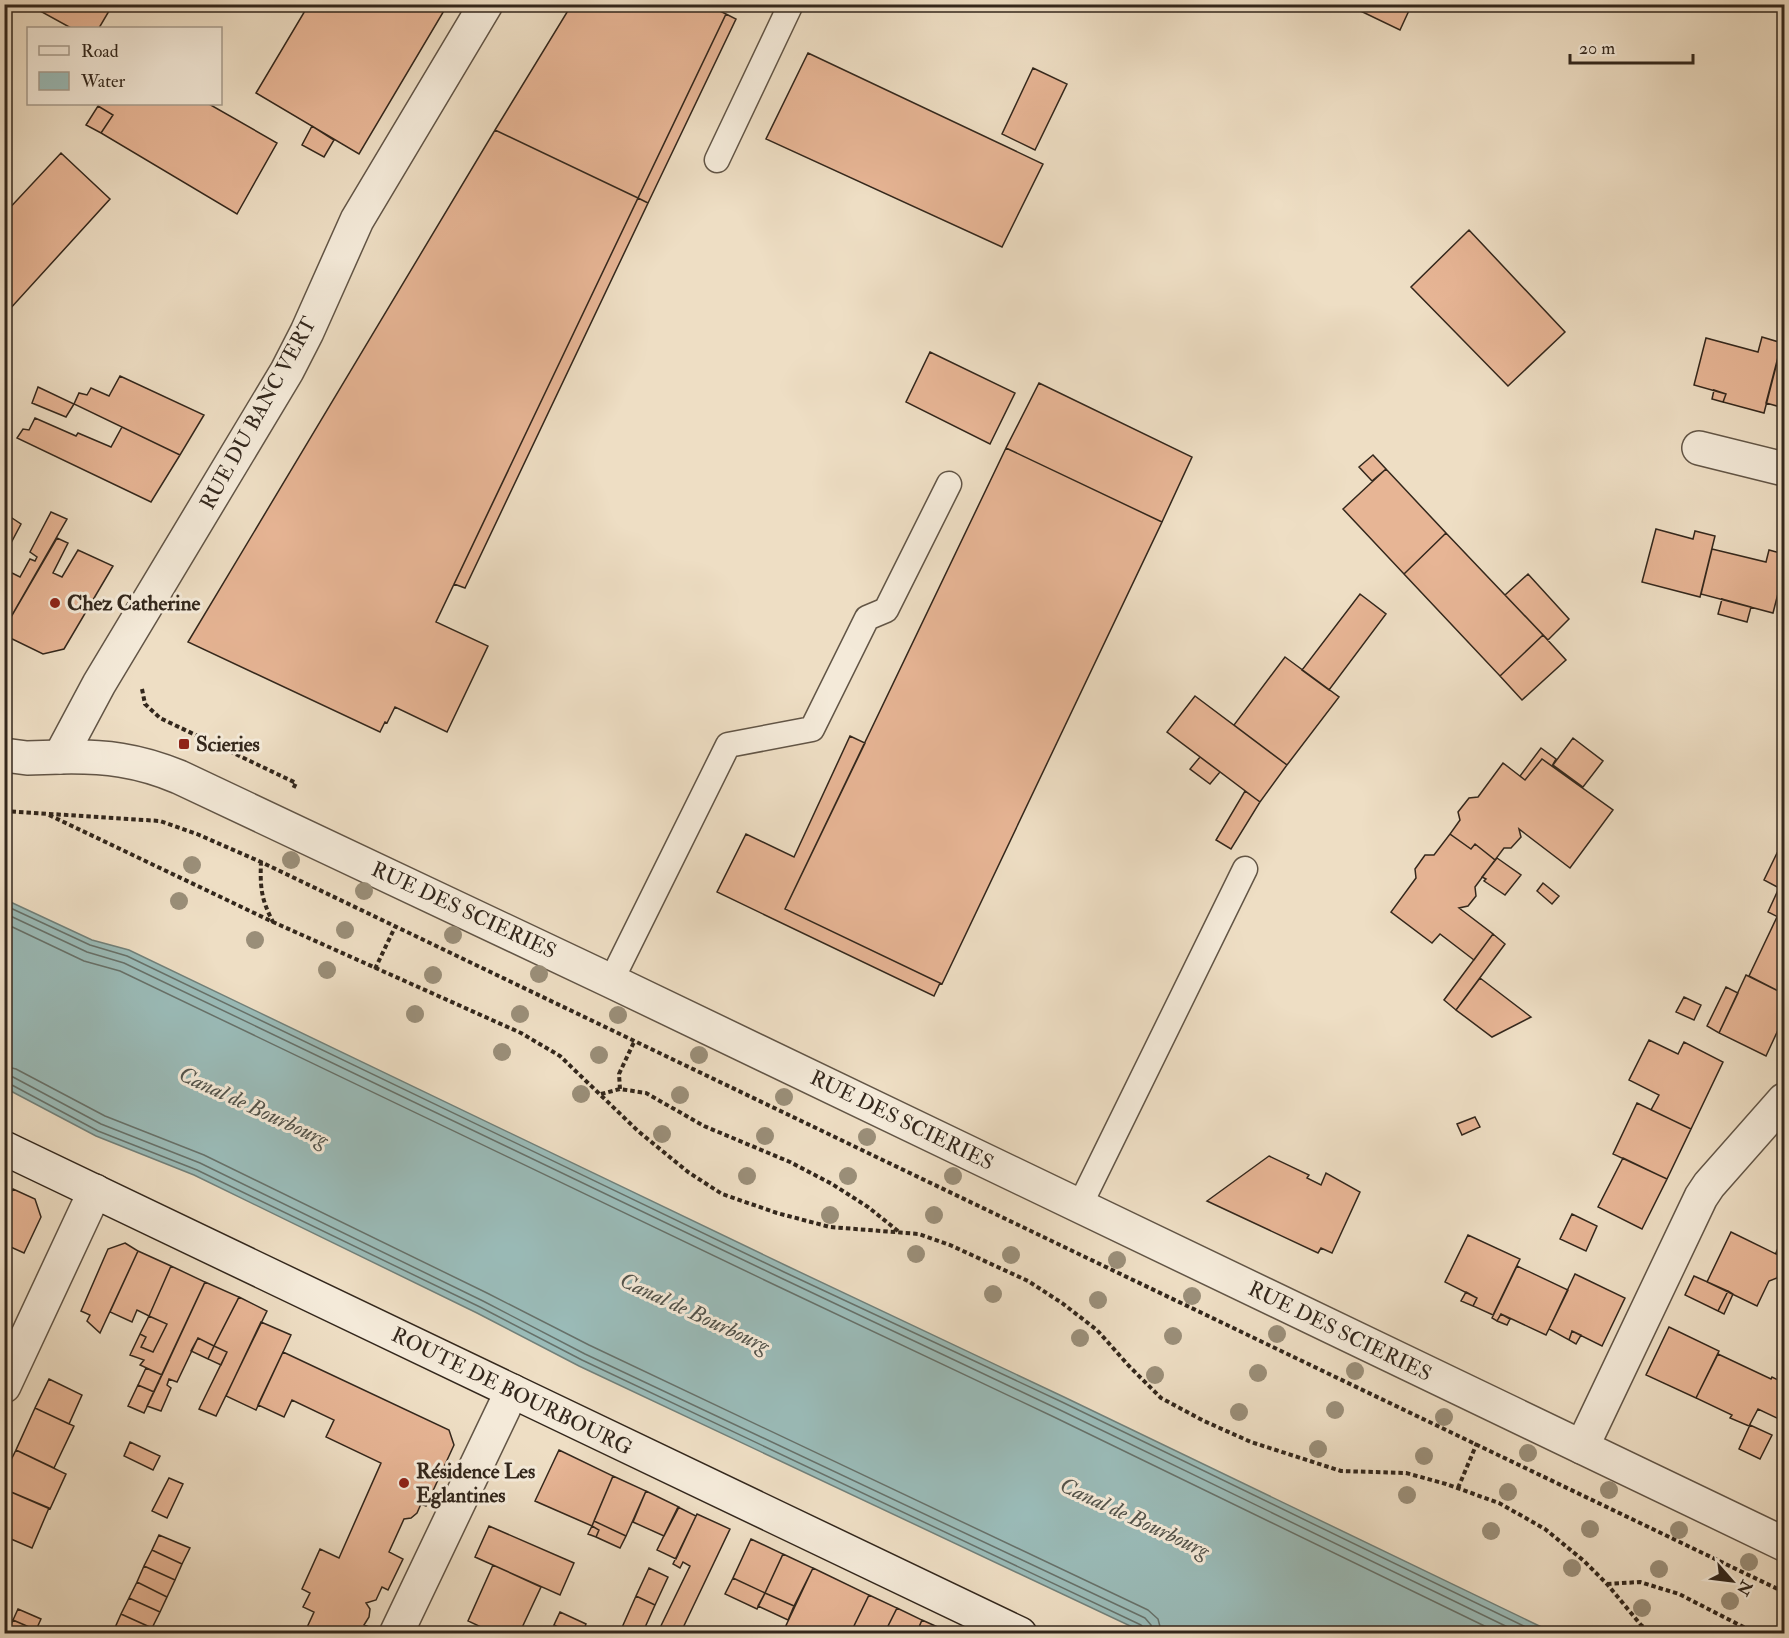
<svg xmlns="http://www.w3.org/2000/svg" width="1789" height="1638" viewBox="0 0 1789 1638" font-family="'IM FELL Double Pica',serif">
<rect width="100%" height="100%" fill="#eedec4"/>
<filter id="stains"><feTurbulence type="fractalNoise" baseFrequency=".00333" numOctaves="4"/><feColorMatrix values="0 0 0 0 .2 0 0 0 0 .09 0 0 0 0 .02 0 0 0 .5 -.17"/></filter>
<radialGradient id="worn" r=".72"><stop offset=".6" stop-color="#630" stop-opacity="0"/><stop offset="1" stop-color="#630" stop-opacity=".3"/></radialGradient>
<path fill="#9abbb8" stroke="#71807a" stroke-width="1.5" d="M 4,899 L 92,940 L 129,950 L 787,1266 L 1064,1397 L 1554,1633 L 1145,1633 L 579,1366 L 477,1313 L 194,1175 L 96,1136 L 5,1088 Z"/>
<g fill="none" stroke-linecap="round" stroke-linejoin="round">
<path stroke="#66716a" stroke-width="1.5" d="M 4,905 L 90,945 L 127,956 L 784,1272 L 1062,1402 L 1540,1634
M 4,913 L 87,952 L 124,963 L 781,1278 L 1058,1409 L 1522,1634
M 4,923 L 84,961 L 120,971 L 777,1286 L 1054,1417 L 1501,1634
M 4,1066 L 16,1069 L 105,1116 L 204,1155 L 487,1293 L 589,1345 L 1148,1610 L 1158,1619 L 1162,1634
M 4,1075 L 13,1077 L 101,1124 L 200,1163 L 483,1301 L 585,1354 L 1145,1618 L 1151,1625 L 1153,1634
M 4,1083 L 10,1084 L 98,1131 L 197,1170 L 480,1307 L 582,1360 L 1141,1625 L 1145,1629 L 1145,1634"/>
</g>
<path fill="#e7b595" stroke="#33271c" stroke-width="1.5" d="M 43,4 L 109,4 L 112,6 L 99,28 L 71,28 L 40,11 Z
M 309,4 L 448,4 L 359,154 L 256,93 Z
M 572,4 L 706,4 L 726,14 L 638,198 L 495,130 Z
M 1346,4 L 1412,4 L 1400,30 Z
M 726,14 L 736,19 L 648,203 L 638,198 Z
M 808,53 L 1043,164 L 1002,247 L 766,139 Z
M 1033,68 L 1067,84 L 1035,150 L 1002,134 Z
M 99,104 L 209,104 L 277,143 L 237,214 L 101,133 L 113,115 L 98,106 Z
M 98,106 L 113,115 L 101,133 L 86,125 Z
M 312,126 L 334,140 L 324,157 L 302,145 Z
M 495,130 L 638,198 L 436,622 L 488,646 L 447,732 L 395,707 L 387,723 L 385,722 L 380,732 L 188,642 Z
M 61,153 L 110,199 L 9,310 L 4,305 L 4,214 Z
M 638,198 L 648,203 L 465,588 L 454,584 Z
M 1469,230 L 1565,332 L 1508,386 L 1411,287 Z
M 1762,337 L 1782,343 L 1764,413 L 1723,402 L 1726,394 L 1694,385 L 1706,338 L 1758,352 Z
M 930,352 L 1015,393 L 990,444 L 906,402 Z
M 1778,357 L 1784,358 L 1784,408 L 1766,403 Z
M 120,376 L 204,415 L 180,455 L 74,404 L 79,393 L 87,395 L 91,388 L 109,396 Z
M 1039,383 L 1192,457 L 1162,522 L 1006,448 Z
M 38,387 L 74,404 L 66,417 L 32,403 Z
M 1714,390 L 1726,394 L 1723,402 L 1712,399 Z
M 35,418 L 76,436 L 78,433 L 111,447 L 122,427 L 180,455 L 151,502 L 17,438 L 23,429 L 29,430 Z
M 1006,448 L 1162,522 L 942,984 L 785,909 Z
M 1373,455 L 1386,469 L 1372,481 L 1359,467 Z
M 1386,469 L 1446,533 L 1404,574 L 1343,509 Z
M 51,512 L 67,519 L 4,629 L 4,569 L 20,577 L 30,559 L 35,561 L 37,557 L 30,552 Z
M 12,518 L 21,524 L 11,543 L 8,541 L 4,547 L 4,531 Z
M 1656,529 L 1693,539 L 1695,531 L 1715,536 L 1700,597 L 1642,582 Z
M 1446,533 L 1543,635 L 1500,676 L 1404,574 Z
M 57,538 L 68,543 L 53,573 L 62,577 L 78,550 L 113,566 L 64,649 L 43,654 L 4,635 L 4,629 Z
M 1712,549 L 1766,562 L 1769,550 L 1784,554 L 1784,570 L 1773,613 L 1701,594 Z
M 1528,574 L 1569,619 L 1548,640 L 1505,595 Z
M 1360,594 L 1386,614 L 1329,690 L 1302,670 Z
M 1722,599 L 1751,607 L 1747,622 L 1718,614 Z
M 1543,635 L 1566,660 L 1522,700 L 1500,676 Z
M 1285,657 L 1339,697 L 1287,765 L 1234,725 Z
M 1195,696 L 1287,765 L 1260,802 L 1167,732 Z
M 850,736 L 865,743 L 785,909 L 940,983 L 934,996 L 717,892 L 746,834 L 794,857 Z
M 1573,738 L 1603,761 L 1583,787 L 1553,765 Z
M 1541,748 L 1556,759 L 1552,766 L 1542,759 L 1525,780 L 1520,776 Z
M 1200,757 L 1220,772 L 1210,784 L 1190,769 Z
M 1542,759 L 1613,810 L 1570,868 L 1519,829 L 1521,837 L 1511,848 L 1504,848 L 1495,860 L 1475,844 L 1471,849 L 1450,834 L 1460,820 L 1458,812 L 1469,798 L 1478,797 L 1503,763 L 1525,780 Z
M 1245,791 L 1260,802 L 1231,849 L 1216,840 Z
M 1450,834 L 1471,849 L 1475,844 L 1495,860 L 1475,887 L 1476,896 L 1468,906 L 1459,908 L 1493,934 L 1474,960 L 1440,934 L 1432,943 L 1391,912 L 1416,878 L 1415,869 L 1425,855 L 1434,855 Z
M 1777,853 L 1784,857 L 1784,877 L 1779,888 L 1764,880 Z
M 1497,858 L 1521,875 L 1505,895 L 1484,881 L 1486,879 L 1482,877 Z
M 1784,877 L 1784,920 L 1768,912 Z
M 1543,883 L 1559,896 L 1552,904 L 1537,891 Z
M 1777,917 L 1784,920 L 1784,994 L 1749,976 Z
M 1493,934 L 1505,944 L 1456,1010 L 1444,1000 Z
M 1746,975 L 1784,994 L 1784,1017 L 1766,1056 L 1719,1033 Z
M 1480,978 L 1531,1017 L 1492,1037 L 1456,1010 Z
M 1726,987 L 1738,993 L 1719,1033 L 1707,1026 Z
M 1684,997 L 1701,1005 L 1694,1020 L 1676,1012 Z
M 1649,1040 L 1678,1054 L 1684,1042 L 1723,1062 L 1691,1129 L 1651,1110 L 1659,1095 L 1629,1080 Z
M 1637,1103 L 1691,1129 L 1667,1179 L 1613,1154 Z
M 1475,1117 L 1480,1127 L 1462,1135 L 1457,1124 Z
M 1269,1156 L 1309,1175 L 1307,1178 L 1321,1185 L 1326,1173 L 1360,1192 L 1332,1253 L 1321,1248 L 1318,1253 L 1207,1201 Z
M 1623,1158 L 1667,1179 L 1642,1229 L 1598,1207 Z
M 13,1189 L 35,1199 L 41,1217 L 24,1253 L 4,1244 L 4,1206 Z
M 1572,1214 L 1597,1226 L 1586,1251 L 1560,1239 Z
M 1731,1232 L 1784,1258 L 1777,1278 L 1769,1281 L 1757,1306 L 1707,1282 Z
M 1784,1234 L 1784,1258 L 1776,1253 Z
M 1468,1235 L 1520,1259 L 1493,1315 L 1473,1306 L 1477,1298 L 1445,1282 Z
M 125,1243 L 138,1251 L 100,1333 L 87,1321 L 90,1315 L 81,1311 L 108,1249 Z
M 138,1251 L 171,1266 L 149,1316 L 137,1310 L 132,1322 L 110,1312 Z
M 171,1266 L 205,1282 L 162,1375 L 140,1365 L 144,1360 L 130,1355 L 140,1334 L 146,1337 L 141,1347 L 153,1352 L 167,1324 L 149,1316 Z
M 1517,1266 L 1568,1290 L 1546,1335 L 1501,1314 L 1497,1321 L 1492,1318 Z
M 1575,1274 L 1625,1298 L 1602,1346 L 1572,1331 L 1569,1340 L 1549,1329 Z
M 1694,1276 L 1728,1291 L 1718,1311 L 1685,1295 Z
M 205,1282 L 239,1297 L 214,1346 L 198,1338 L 177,1382 L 169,1379 L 167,1385 L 171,1388 L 161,1411 L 147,1406 Z
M 1728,1291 L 1733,1294 L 1724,1314 L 1718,1311 Z
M 1466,1292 L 1477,1298 L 1473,1306 L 1461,1301 Z
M 239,1297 L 267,1311 L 216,1416 L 199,1409 L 227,1352 L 214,1346 Z
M 1501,1314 L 1510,1319 L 1507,1325 L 1497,1321 Z
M 149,1316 L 167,1324 L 153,1352 L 141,1347 L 146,1337 L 140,1334 Z
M 261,1322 L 291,1335 L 256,1410 L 226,1396 Z
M 1669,1327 L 1719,1351 L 1696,1398 L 1646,1375 Z
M 1572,1331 L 1581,1335 L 1576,1344 L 1569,1340 Z
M 198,1338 L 214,1346 L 208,1359 L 191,1351 Z
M 214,1346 L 227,1352 L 221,1365 L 208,1359 Z
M 283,1352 L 449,1430 L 454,1445 L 426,1506 L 421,1504 L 417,1513 L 411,1518 L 404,1519 L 389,1552 L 403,1559 L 388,1590 L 382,1587 L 376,1600 L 366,1603 L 370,1609 L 369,1617 L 364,1625 L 369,1627 L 366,1634 L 304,1634 L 314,1612 L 303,1607 L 310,1593 L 302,1589 L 320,1549 L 339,1558 L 381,1463 L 326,1437 L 334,1420 L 292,1400 L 284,1417 L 258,1405 Z
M 1718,1354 L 1771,1379 L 1772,1377 L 1784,1383 L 1784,1424 L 1780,1422 L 1781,1420 L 1758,1409 L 1749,1426 L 1730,1418 L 1732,1415 L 1696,1398 Z
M 146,1368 L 162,1375 L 154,1392 L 138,1385 Z
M 49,1379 L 82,1395 L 69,1424 L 35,1408 Z
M 138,1385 L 154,1392 L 144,1413 L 128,1406 Z
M 35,1408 L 74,1426 L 54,1468 L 16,1450 Z
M 1750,1425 L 1772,1435 L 1760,1459 L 1739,1449 Z
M 130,1442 L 160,1456 L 153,1470 L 124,1456 Z
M 16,1450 L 66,1474 L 50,1509 L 4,1489 L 4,1474 Z
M 559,1450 L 613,1476 L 592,1526 L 535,1501 Z
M 613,1476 L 646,1491 L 626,1536 L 594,1521 Z
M 169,1478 L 183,1484 L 167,1518 L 152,1511 Z
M 4,1489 L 49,1508 L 32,1548 L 11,1539 L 4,1552 Z
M 646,1491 L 679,1507 L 664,1536 L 633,1522 Z
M 678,1507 L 696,1516 L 676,1559 L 657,1550 Z
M 697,1514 L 730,1529 L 680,1634 L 657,1634 L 690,1566 L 683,1562 L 680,1568 L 673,1564 Z
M 594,1521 L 626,1536 L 620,1548 L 596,1537 L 599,1530 L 592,1526 Z
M 489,1526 L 574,1563 L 560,1595 L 475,1557 Z
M 592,1526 L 599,1530 L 596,1537 L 588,1534 Z
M 159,1535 L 190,1548 L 182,1564 L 152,1550 Z
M 751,1539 L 783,1554 L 765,1593 L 733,1578 Z
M 152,1550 L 182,1564 L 175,1580 L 144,1566 Z
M 783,1554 L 813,1568 L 794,1606 L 765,1593 Z
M 493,1565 L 541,1587 L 519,1634 L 496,1634 L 468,1621 Z
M 144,1566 L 175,1580 L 167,1597 L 137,1582 Z
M 649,1568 L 668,1577 L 655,1605 L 636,1596 Z
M 813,1568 L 869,1595 L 850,1634 L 782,1634 Z
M 733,1578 L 765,1593 L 757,1609 L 725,1594 Z
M 137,1582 L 167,1597 L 160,1612 L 129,1598 Z
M 765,1593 L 794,1606 L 788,1620 L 758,1606 Z
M 869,1595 L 897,1608 L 884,1634 L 850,1634 Z
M 636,1596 L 655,1605 L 642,1634 L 623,1634 L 620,1632 Z
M 129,1598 L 160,1612 L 152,1628 L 121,1614 Z
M 897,1608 L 922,1620 L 916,1634 L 884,1634 Z
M 18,1609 L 41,1619 L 36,1630 L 13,1620 Z
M 560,1612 L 586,1624 L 582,1634 L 571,1634 L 554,1625 Z
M 121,1614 L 152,1628 L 150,1634 L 122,1634 L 114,1630 Z
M 4,1616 L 13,1620 L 6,1634 L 4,1634 Z
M 13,1620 L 36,1630 L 35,1634 L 6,1634 Z
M 922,1620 L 951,1633 L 916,1634 Z
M 554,1625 L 568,1632 L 567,1634 L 550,1634 Z"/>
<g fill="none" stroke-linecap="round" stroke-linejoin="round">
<defs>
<path id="service" d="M 717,160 L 791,4
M 611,981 L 728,745 L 812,729 L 867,618 L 886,610 L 949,484
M 1080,1205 L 1245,869"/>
<path id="minor" d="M 1699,448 L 1784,469
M 4,755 L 27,758 L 60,757
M 4,1386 L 95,1191
M 1582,1447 L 1701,1197 L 1709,1185 L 1784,1100
M 396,1634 L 512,1391"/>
<path id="tertiary" d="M 486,4 L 357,220 L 307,332 L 287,371 L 99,684 L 60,757 C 105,756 138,760 179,777 L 611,981 L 1784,1544"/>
<path id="secondary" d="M 4,1148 L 1020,1634"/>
</defs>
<use href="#service" stroke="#625546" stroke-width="27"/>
<use href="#minor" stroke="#625546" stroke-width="36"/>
<use href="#tertiary" stroke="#625546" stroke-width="36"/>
<use href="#secondary" stroke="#33271c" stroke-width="36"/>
<path stroke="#33271c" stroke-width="4" stroke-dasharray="4.5 3" stroke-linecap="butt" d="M 142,689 L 145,704 L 160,718 L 296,783 L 293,789
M 4,811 L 160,821 L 197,834 L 261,862 L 1784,1592
M 49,815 L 273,922 L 521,1033 L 560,1056 L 638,1131 L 688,1172 L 722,1194 L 777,1213 L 830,1227 L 919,1234 L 950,1245 L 1028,1281 L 1062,1303 L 1097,1330 L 1129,1366 L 1161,1398 L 1204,1421 L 1251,1442 L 1341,1471 L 1406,1473 L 1446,1484 L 1499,1503 L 1545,1529 L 1584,1561 L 1607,1584 L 1641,1625 L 1652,1634
M 261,861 C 260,887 261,899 273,922
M 375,969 L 395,927
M 620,1089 L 619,1074 L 634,1042
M 601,1094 L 620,1089 L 646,1093 L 704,1126 L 790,1162 L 832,1184 L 868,1207 L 898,1231
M 1458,1488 L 1477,1443
M 1607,1584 L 1640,1582 L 1679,1594 L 1757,1634"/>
<use href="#service" stroke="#f4ead9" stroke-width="24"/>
<use href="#minor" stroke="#f4ead9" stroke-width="33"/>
<use href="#tertiary" stroke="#f4ead9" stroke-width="33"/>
<use href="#secondary" stroke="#f4ead9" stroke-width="33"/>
</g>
<g fill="#9a8e78">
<circle cx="291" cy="860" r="9"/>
<circle cx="192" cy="865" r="9"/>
<circle cx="364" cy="891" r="9"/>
<circle cx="179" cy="901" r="9"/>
<circle cx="345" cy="930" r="9"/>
<circle cx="453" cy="935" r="9"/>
<circle cx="255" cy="940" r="9"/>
<circle cx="327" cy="970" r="9"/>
<circle cx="539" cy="974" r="9"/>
<circle cx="433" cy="975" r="9"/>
<circle cx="415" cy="1014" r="9"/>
<circle cx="520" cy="1014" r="9"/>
<circle cx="618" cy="1015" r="9"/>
<circle cx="502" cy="1052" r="9"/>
<circle cx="599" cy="1055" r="9"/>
<circle cx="699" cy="1055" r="9"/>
<circle cx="581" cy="1094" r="9"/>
<circle cx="680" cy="1095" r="9"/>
<circle cx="784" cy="1097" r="9"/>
<circle cx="662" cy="1134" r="9"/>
<circle cx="765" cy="1136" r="9"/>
<circle cx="867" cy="1137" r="9"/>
<circle cx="747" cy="1176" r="9"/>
<circle cx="848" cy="1176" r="9"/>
<circle cx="953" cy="1176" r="9"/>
<circle cx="830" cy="1215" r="9"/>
<circle cx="934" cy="1215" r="9"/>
<circle cx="916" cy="1254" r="9"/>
<circle cx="1011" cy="1255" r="9"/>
<circle cx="1117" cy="1260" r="9"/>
<circle cx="993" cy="1294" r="9"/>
<circle cx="1192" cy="1296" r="9"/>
<circle cx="1098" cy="1300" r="9"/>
<circle cx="1277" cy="1334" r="9"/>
<circle cx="1173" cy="1336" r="9"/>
<circle cx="1080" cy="1338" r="9"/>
<circle cx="1355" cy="1371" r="9"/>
<circle cx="1258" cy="1373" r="9"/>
<circle cx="1155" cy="1375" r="9"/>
<circle cx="1335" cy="1410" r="9"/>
<circle cx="1239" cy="1412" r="9"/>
<circle cx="1444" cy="1417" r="9"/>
<circle cx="1318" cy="1449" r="9"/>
<circle cx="1528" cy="1453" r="9"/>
<circle cx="1424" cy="1456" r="9"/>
<circle cx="1609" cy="1490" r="9"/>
<circle cx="1508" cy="1492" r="9"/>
<circle cx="1407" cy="1495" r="9"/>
<circle cx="1590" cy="1529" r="9"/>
<circle cx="1679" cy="1530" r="9"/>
<circle cx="1491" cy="1531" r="9"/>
<circle cx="1749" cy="1562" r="9"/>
<circle cx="1572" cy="1568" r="9"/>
<circle cx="1659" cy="1569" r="9"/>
<circle cx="1730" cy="1601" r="9"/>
<circle cx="1642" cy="1608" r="9"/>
</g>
<g fill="#8f2418" stroke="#f4ead9" stroke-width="2">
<circle cx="55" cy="603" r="6"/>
<rect x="178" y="738" width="12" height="12" rx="3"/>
<circle cx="404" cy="1483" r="6"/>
</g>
<g text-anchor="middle" stroke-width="6" stroke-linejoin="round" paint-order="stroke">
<g font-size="21" fill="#33271c" stroke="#f4ead9">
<text transform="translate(258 413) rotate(-61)" y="7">RUE DU BANC VERT</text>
<text transform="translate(464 910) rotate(25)" y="7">RUE DES SCIERIES</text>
<text transform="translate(902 1120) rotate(26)" y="7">RUE DES SCIERIES</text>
<text transform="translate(1340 1331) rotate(26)" y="7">RUE DES SCIERIES</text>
<text transform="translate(512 1391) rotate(26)" y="7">ROUTE DE BOURBOURG</text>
</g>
<g font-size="21" font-weight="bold" fill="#33271c" stroke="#f4ead9" text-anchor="start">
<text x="67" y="610">Chez Catherine</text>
<text x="196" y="751">Scieries</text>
<text x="416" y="1478">Résidence Les<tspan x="416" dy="24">Eglantines</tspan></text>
</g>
<g font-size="22" font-style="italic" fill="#52534b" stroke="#f4ead9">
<text transform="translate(254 1106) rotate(25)" y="8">Canal de Bourbourg</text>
<text transform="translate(695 1312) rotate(25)" y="8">Canal de Bourbourg</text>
<text transform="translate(1135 1517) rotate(25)" y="8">Canal de Bourbourg</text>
</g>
</g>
<rect width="1789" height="1638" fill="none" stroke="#eedec4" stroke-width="24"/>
<rect x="6" y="6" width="1777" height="1626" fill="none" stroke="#33271c" stroke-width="3"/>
<rect x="12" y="12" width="1765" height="1614" fill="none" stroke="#33271c" stroke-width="1.5"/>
<rect x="27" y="27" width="195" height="78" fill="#f4ead9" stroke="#a79c8d" stroke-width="1.5"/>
<rect x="39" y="46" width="30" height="9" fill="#f4ead9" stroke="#a79c8d" stroke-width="1.5"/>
<text x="81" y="57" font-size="18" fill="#33271c">Road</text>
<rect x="39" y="72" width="30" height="18" fill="#9abbb8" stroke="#a79c8d" stroke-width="1.5"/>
<text x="81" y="87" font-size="18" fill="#33271c">Water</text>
<g transform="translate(1732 1581) rotate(118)" stroke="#f4ead9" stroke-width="4.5" paint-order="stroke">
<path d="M0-4.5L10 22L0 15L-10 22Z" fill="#33271c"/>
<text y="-9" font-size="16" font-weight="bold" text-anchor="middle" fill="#33271c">N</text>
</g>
<path d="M1570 54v9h123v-9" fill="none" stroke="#33271c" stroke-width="3"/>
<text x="1579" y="54" font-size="18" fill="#33271c" stroke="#f4ead9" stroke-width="4.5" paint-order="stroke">20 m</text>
<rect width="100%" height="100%" filter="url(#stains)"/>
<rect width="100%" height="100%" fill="url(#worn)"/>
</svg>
